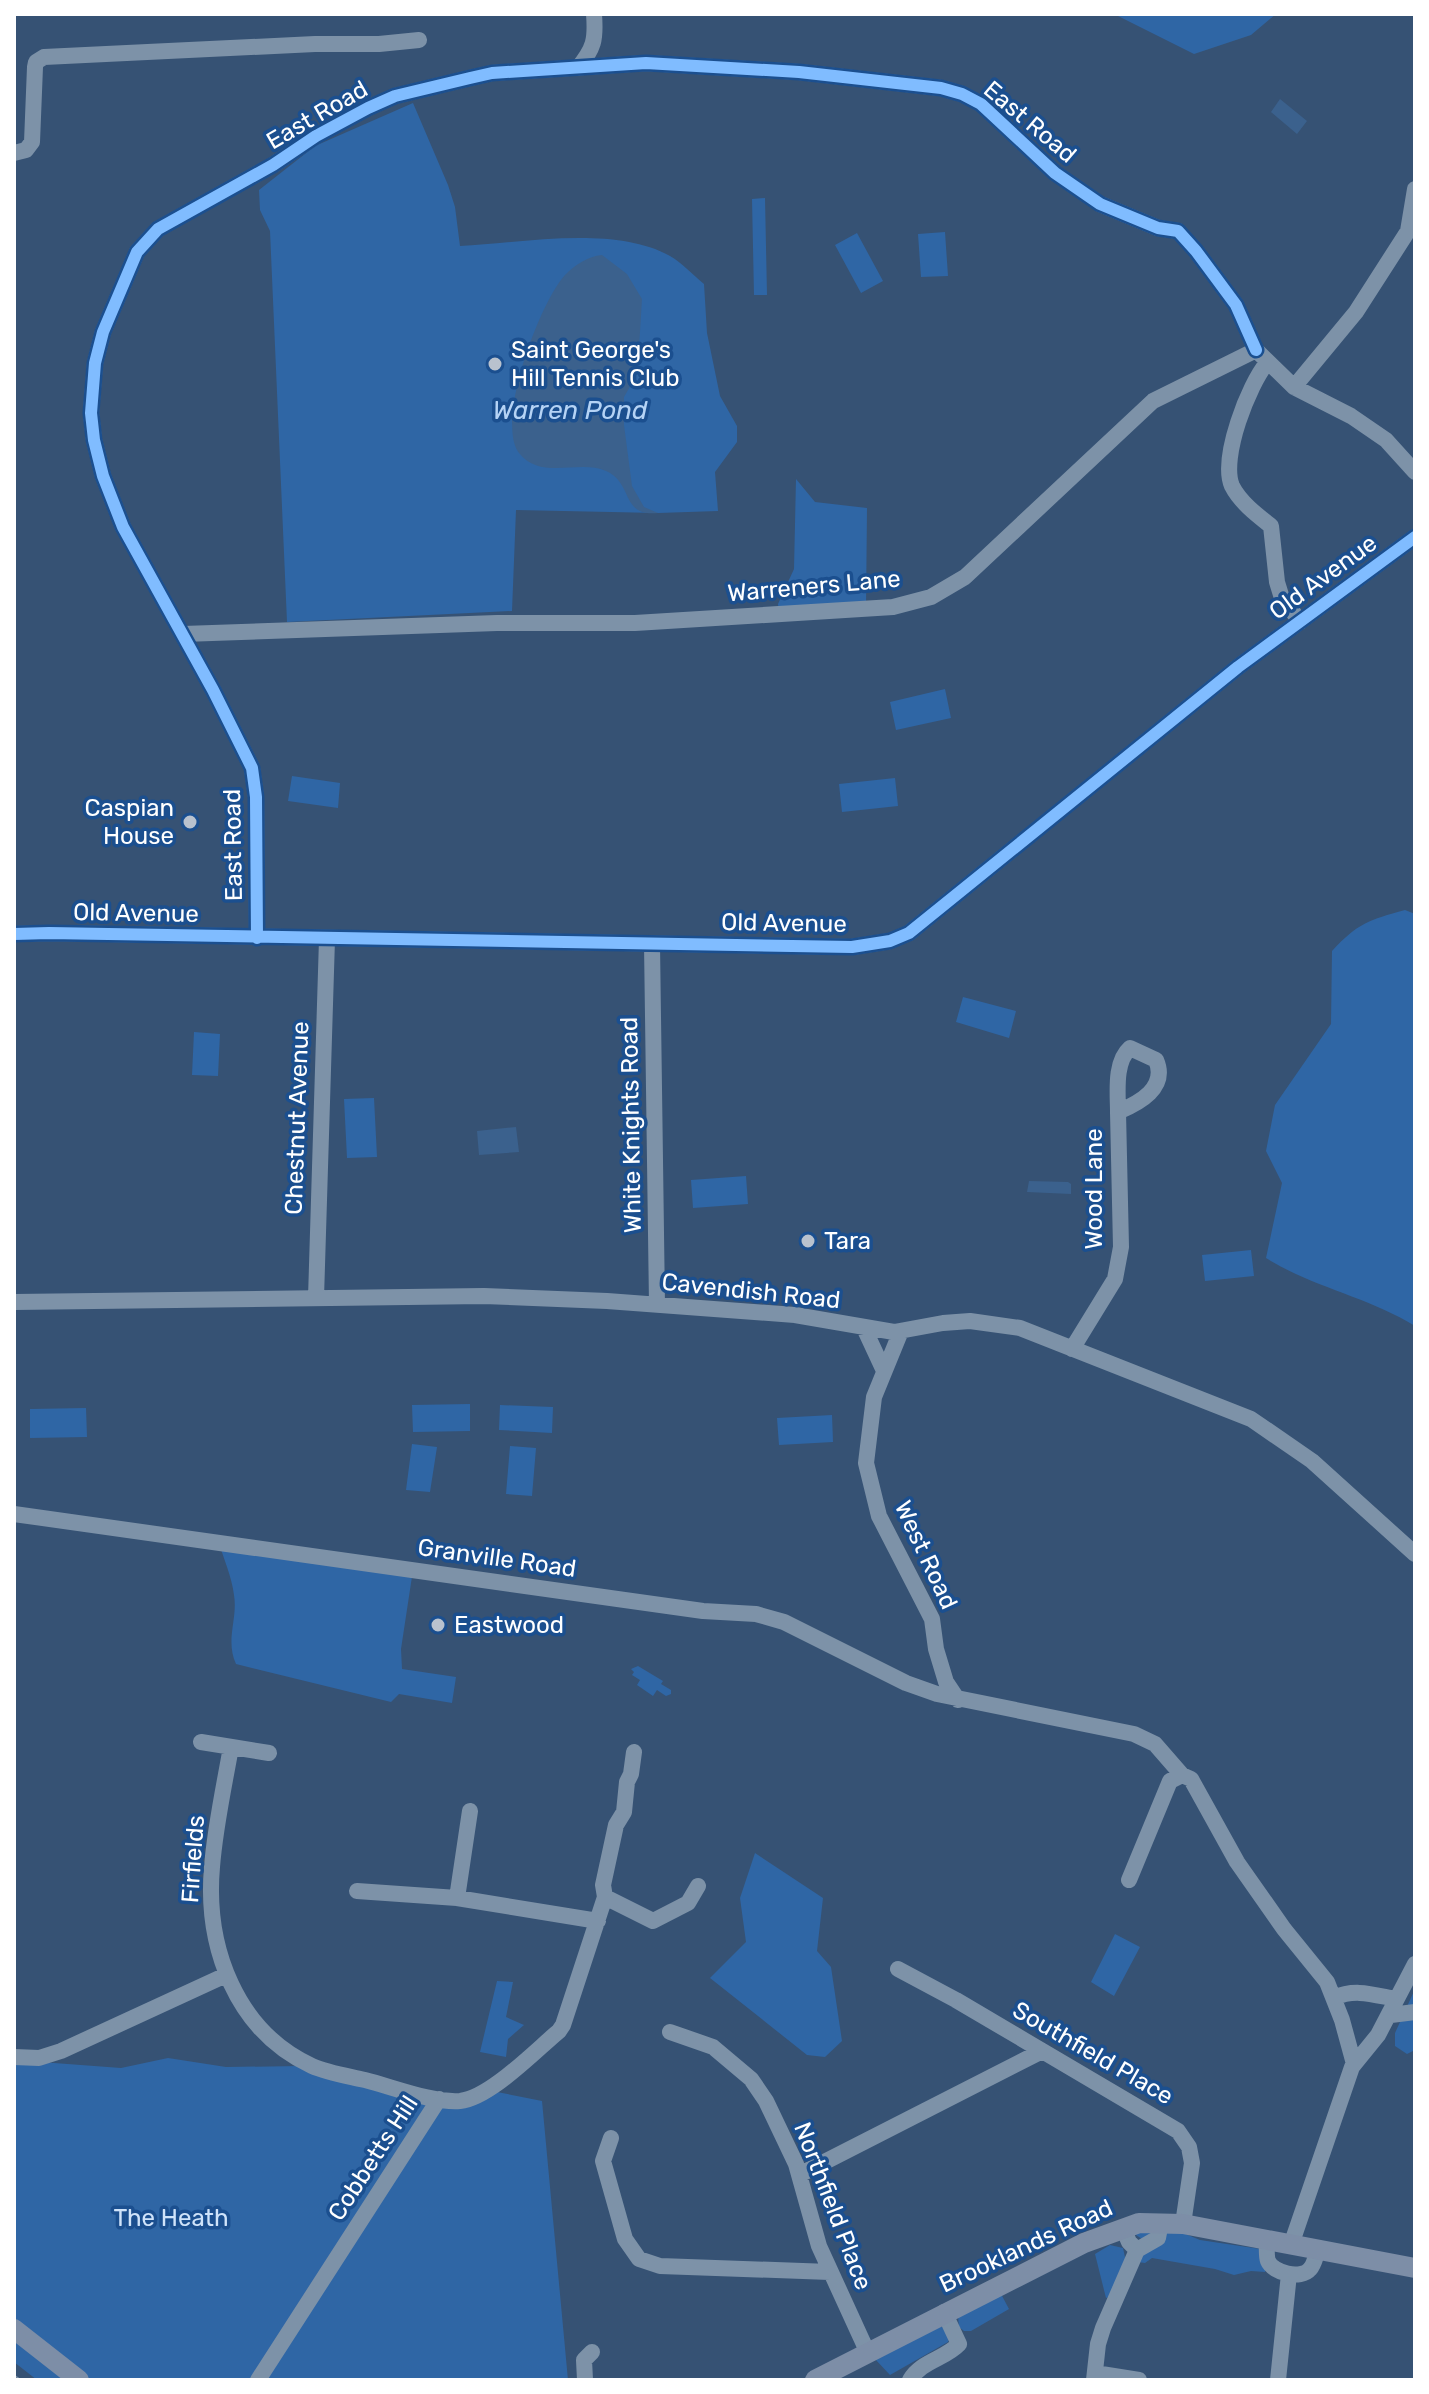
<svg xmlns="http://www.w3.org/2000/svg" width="1429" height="2394" viewBox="0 0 1429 2394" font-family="Rubik,sans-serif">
<rect width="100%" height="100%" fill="#365274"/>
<path fill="#2f66a5" d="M 1114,14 L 1276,14 L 1251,35 L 1194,54 Z
M 413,103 L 448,185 L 455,207 L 460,246 C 523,243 614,225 670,256 C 682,263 693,275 704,284 L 707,333 L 720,396 L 737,426 L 737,442 L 715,472 L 718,511 L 658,513 L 516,510 L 512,611 L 287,622 L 270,231 L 260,210 L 259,190 L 315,146 Z
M 765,198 L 767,295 L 754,295 L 752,199 Z
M 945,232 L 948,276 L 921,277 L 918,234 Z
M 857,233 L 883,281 L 861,293 L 835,245 Z
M 796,479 L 815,502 L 867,508 L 866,608 L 779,612 L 778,604 L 794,569 Z
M 945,689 L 951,718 L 896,730 L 890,702 Z
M 292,776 L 340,783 L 338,808 L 288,801 Z
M 895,778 L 898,806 L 842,812 L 839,784 Z
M 1405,910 L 1415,914 L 1415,1326 C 1368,1297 1312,1287 1266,1258 L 1282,1183 L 1266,1151 L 1275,1105 L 1331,1024 L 1332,951 C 1358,923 1369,920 1405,910 Z
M 963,997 L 1016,1011 L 1009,1038 L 956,1022 Z
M 194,1032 L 220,1034 L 218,1076 L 192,1075 Z
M 374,1098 L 377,1157 L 347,1158 L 344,1099 Z
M 746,1176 L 748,1204 L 693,1208 L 691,1180 Z
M 1251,1250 L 1254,1276 L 1205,1281 L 1202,1255 Z
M 470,1404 L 470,1431 L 413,1432 L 412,1405 Z
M 500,1405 L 553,1407 L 552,1433 L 499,1430 Z
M 86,1408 L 87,1437 L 30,1438 L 30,1409 Z
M 832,1415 L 833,1442 L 779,1445 L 777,1418 Z
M 412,1444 L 437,1447 L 430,1492 L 406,1490 Z
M 510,1446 L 536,1448 L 532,1496 L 506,1494 Z
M 218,1540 L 413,1570 L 401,1649 L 402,1669 L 456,1677 L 452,1703 L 399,1694 L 391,1702 L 236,1664 C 225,1640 238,1619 234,1595 C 232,1577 223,1557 218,1540 Z
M 638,1666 L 663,1681 L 661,1684 L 671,1690 L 671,1694 L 666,1696 L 657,1690 L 653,1696 L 637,1685 L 640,1680 L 632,1675 L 634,1672 L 631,1669 Z
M 755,1853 L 823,1898 L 817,1951 L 831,1967 L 842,2041 L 825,2057 L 807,2055 L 710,1978 L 746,1942 L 740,1898 Z
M 1115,1934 L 1140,1947 L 1114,1996 L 1091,1982 Z
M 497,1981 L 513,1982 L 506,2017 L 524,2025 L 508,2039 L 506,2057 L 480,2052 Z
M 1415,1989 L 1415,2050 L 1407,2054 L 1395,2046 L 1395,2033 Z
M 168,2058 L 226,2067 L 301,2066 L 430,2102 L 252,2380 L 89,2380 L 14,2321 L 14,2060 L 121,2068 Z
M 492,2091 L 542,2101 L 568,2380 L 263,2380 L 441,2101 Z
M 1130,2231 L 1183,2233 L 1200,2240 L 1267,2250 L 1265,2272 L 1251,2271 L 1234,2275 L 1215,2269 L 1152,2258 L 1145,2263 L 1138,2262 L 1142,2239 Z
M 1110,2245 L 1123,2248 L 1126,2262 L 1111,2296 L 1106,2298 L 1095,2254 Z
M 1001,2294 L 1009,2309 L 971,2331 L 964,2331 L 959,2327 L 958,2316 Z
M 938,2326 L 945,2328 L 949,2339 L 948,2342 L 890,2375 L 875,2359 Z
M 14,2337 L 69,2380 L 37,2380 L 14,2362 Z"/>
<path fill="#3b618d" d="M 1280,99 L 1307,121 L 1297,134 L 1271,112 Z
M 602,255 L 627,274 L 642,299 L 638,365 L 632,383 L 624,397 L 624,425 L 632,486 L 644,507 L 658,513 C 620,517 634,483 606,471 C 579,459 541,481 519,453 C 495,422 540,302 565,275 C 575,265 588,256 602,255 Z
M 516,1127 L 519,1152 L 479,1155 L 477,1131 Z
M 1029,1181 L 1068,1182 L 1071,1184 L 1071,1194 L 1027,1192 Z"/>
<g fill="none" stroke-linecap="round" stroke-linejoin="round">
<path stroke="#7d92a8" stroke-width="16" d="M 578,68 C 594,48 596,40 594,14
M 14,153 L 26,150 L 32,142 L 35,67 L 36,62 L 44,57 L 315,44 L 379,44 L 419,40
M 1267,363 C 1249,384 1220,458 1232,486 C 1240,502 1257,515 1271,526 L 1277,582 L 1281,595 L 1300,622
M 1294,387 L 1356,312 L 1408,231 L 1415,189
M 183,634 L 497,623 L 635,623 L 893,607 L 931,597 L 965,577 L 1153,401 L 1256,350 L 1294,387 L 1351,416 L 1386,440 L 1415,472
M 14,934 L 49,933 L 852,947 L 890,941 L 909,933 L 1238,667 L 1415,537
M 257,938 L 256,797 L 252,768 L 213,690 L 123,527 L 103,476 L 94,440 L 91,413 L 95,363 L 103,332 L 137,252 L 158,229 L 273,165 L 316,136 L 368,108 L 395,96 L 470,78 L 492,73 L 646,63 L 799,72 L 941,88 L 962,94 L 981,104 L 1055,173 L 1100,204 L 1158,228 L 1178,231 L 1196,251 L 1236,305 L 1256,350
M 652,944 L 657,1305
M 316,1298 L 327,939
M 14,1302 L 484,1296 L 607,1301 L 795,1315 L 894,1332 L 943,1323 L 970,1321 L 1020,1328 L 1251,1419 L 1312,1461 L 1415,1554
M 864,1328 L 884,1371
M 901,1331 L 874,1397 L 866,1463 L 879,1516 L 932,1619 L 936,1649 L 946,1682 L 958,1700
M 1072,1349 L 1115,1279 L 1121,1247 L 1118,1112 C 1118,1093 1114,1062 1130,1048 L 1156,1060 C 1168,1088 1139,1103 1118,1112
M 14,1514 L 703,1611 L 756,1614 L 784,1622 L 906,1683 L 937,1694 L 1134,1734 L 1155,1744 L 1182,1775
M 201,1742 L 269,1753
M 231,1747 C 224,1787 215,1827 212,1867 C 205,1947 236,2031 312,2066 C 328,2073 348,2076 365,2080 C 393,2087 433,2103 460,2101 C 490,2098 536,2050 559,2031 L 563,2025 L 605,1897 L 603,1885 L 616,1825 L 624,1812 L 627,1782 L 631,1774 L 634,1752
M 1129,1880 L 1170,1781 L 1182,1775 L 1191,1779 L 1237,1862 L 1284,1929 L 1327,1982 L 1342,2020 L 1354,2064
M 357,1891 L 457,1898 L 598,1921
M 605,1897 L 653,1921 L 688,1903 L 698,1886
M 457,1898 L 470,1811
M 898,1969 L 956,2000 L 1178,2131 L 1189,2147 L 1192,2163 L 1183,2224
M 1334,1998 C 1355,1988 1374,1995 1396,1999
M 1391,2015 L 1415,2012
M 670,2032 L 713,2047 L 751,2079 L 766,2101 L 796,2164 L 819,2246 L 867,2351
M 14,2057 L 39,2058 L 61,2051 L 226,1975
M 611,2138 L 603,2161 L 625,2239 L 639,2259 L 660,2266 L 830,2272
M 799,2175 L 1042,2051
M 1123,2228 L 1129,2242 L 1137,2250 L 1158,2238 L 1161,2222
M 1267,2240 C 1267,2246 1266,2256 1268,2261 C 1273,2273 1301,2280 1310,2269 C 1314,2265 1316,2255 1318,2250
M 1291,2245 L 1352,2067 L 1378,2035 L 1415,1964
M 1095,2373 L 1139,2380
M 258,2380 L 439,2099
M 585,2380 L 584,2360 L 592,2352
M 910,2380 C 921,2361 945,2359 959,2344 L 944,2312
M 1094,2380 L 1098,2344 L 1103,2328 L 1137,2250
M 1278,2380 L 1289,2274"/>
<path stroke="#7d8ea7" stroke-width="20" d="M 14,2329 L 79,2380
M 815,2380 L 1084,2243 L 1139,2223 L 1183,2224 L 1415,2268"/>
<defs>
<path id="rail" d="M 14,2378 L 17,2380"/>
</defs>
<use href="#rail" stroke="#7e92a7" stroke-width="6"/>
<use href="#rail" stroke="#1b4f8f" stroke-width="3" stroke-dasharray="9" stroke-linecap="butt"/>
<defs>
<path id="cycleway" d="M 14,934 L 49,933 L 852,947 L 890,941 L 909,933 L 1238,667 L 1415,537
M 257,938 L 256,797 L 252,768 L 213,690 L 123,527 L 103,476 L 94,440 L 91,413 L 95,363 L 103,332 L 137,252 L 158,229 L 273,165 L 316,136 L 368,108 L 395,96 L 470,78 L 492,73 L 646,63 L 799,72 L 941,88 L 962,94 L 981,104 L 1055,173 L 1100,204 L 1158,228 L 1178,231 L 1196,251 L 1236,305 L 1256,350"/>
</defs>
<use href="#cycleway" stroke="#1b4f8f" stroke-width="17"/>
<use href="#cycleway" stroke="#80bcff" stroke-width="12"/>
</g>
<g fill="#b9c2ce" stroke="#1b4f8f" stroke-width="3">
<circle cx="495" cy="364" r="8"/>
<circle cx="190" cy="822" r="8"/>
<circle cx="808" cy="1241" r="8"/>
<circle cx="438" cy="1625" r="8"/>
</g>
<g text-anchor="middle" stroke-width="7" stroke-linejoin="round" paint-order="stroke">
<g font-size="24" fill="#fff" stroke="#1b4f8f">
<text transform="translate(317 115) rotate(-30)" y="8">East Road</text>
<text transform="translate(1030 122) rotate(40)" y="8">East Road</text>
<text transform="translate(1323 577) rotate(-36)" y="8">Old Avenue</text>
<text transform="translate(814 586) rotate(-5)" y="8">Warreners Lane</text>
<text transform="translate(233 845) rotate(-91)" y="8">East Road</text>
<text transform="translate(136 913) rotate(1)" y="8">Old Avenue</text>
<text transform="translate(784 923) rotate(1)" y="8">Old Avenue</text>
<text transform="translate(297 1118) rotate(-88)" y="8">Chestnut Avenue</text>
<text transform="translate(631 1125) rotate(-91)" y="8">White Knights Road</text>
<text transform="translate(1094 1189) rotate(-90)" y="8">Wood Lane</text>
<text transform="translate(751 1291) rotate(6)" y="8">Cavendish Road</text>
<text transform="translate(926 1555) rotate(65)" y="8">West Road</text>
<text transform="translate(497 1558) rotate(8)" y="8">Granville Road</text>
<text transform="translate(193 1859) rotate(-86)" y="8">Firfields</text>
<text transform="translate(1093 2053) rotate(30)" y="8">Southfield Place</text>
<text transform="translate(373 2158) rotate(-57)" y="8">Cobbetts Hill</text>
<text transform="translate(833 2206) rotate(69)" y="8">Northfield Place</text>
<text transform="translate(1026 2246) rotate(-25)" y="8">Brooklands Road</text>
</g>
<g font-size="24" fill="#fff" stroke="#1b4f8f" text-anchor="start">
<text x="511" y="358">Saint George's<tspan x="511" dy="28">Hill Tennis Club</tspan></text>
<text x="174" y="816" text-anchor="end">Caspian<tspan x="174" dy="28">House</tspan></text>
<text x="824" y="1249">Tara</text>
<text x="454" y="1633">Eastwood</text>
</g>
<g font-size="24" fill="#cfe3fa" stroke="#1b4f8f">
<text x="171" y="2226">The Heath</text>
</g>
<g font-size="26" font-style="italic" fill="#b5d3f5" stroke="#1b4f8f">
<text x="570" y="419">Warren Pond</text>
</g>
</g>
<rect width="1429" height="2394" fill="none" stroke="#ffffff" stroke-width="32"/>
</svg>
